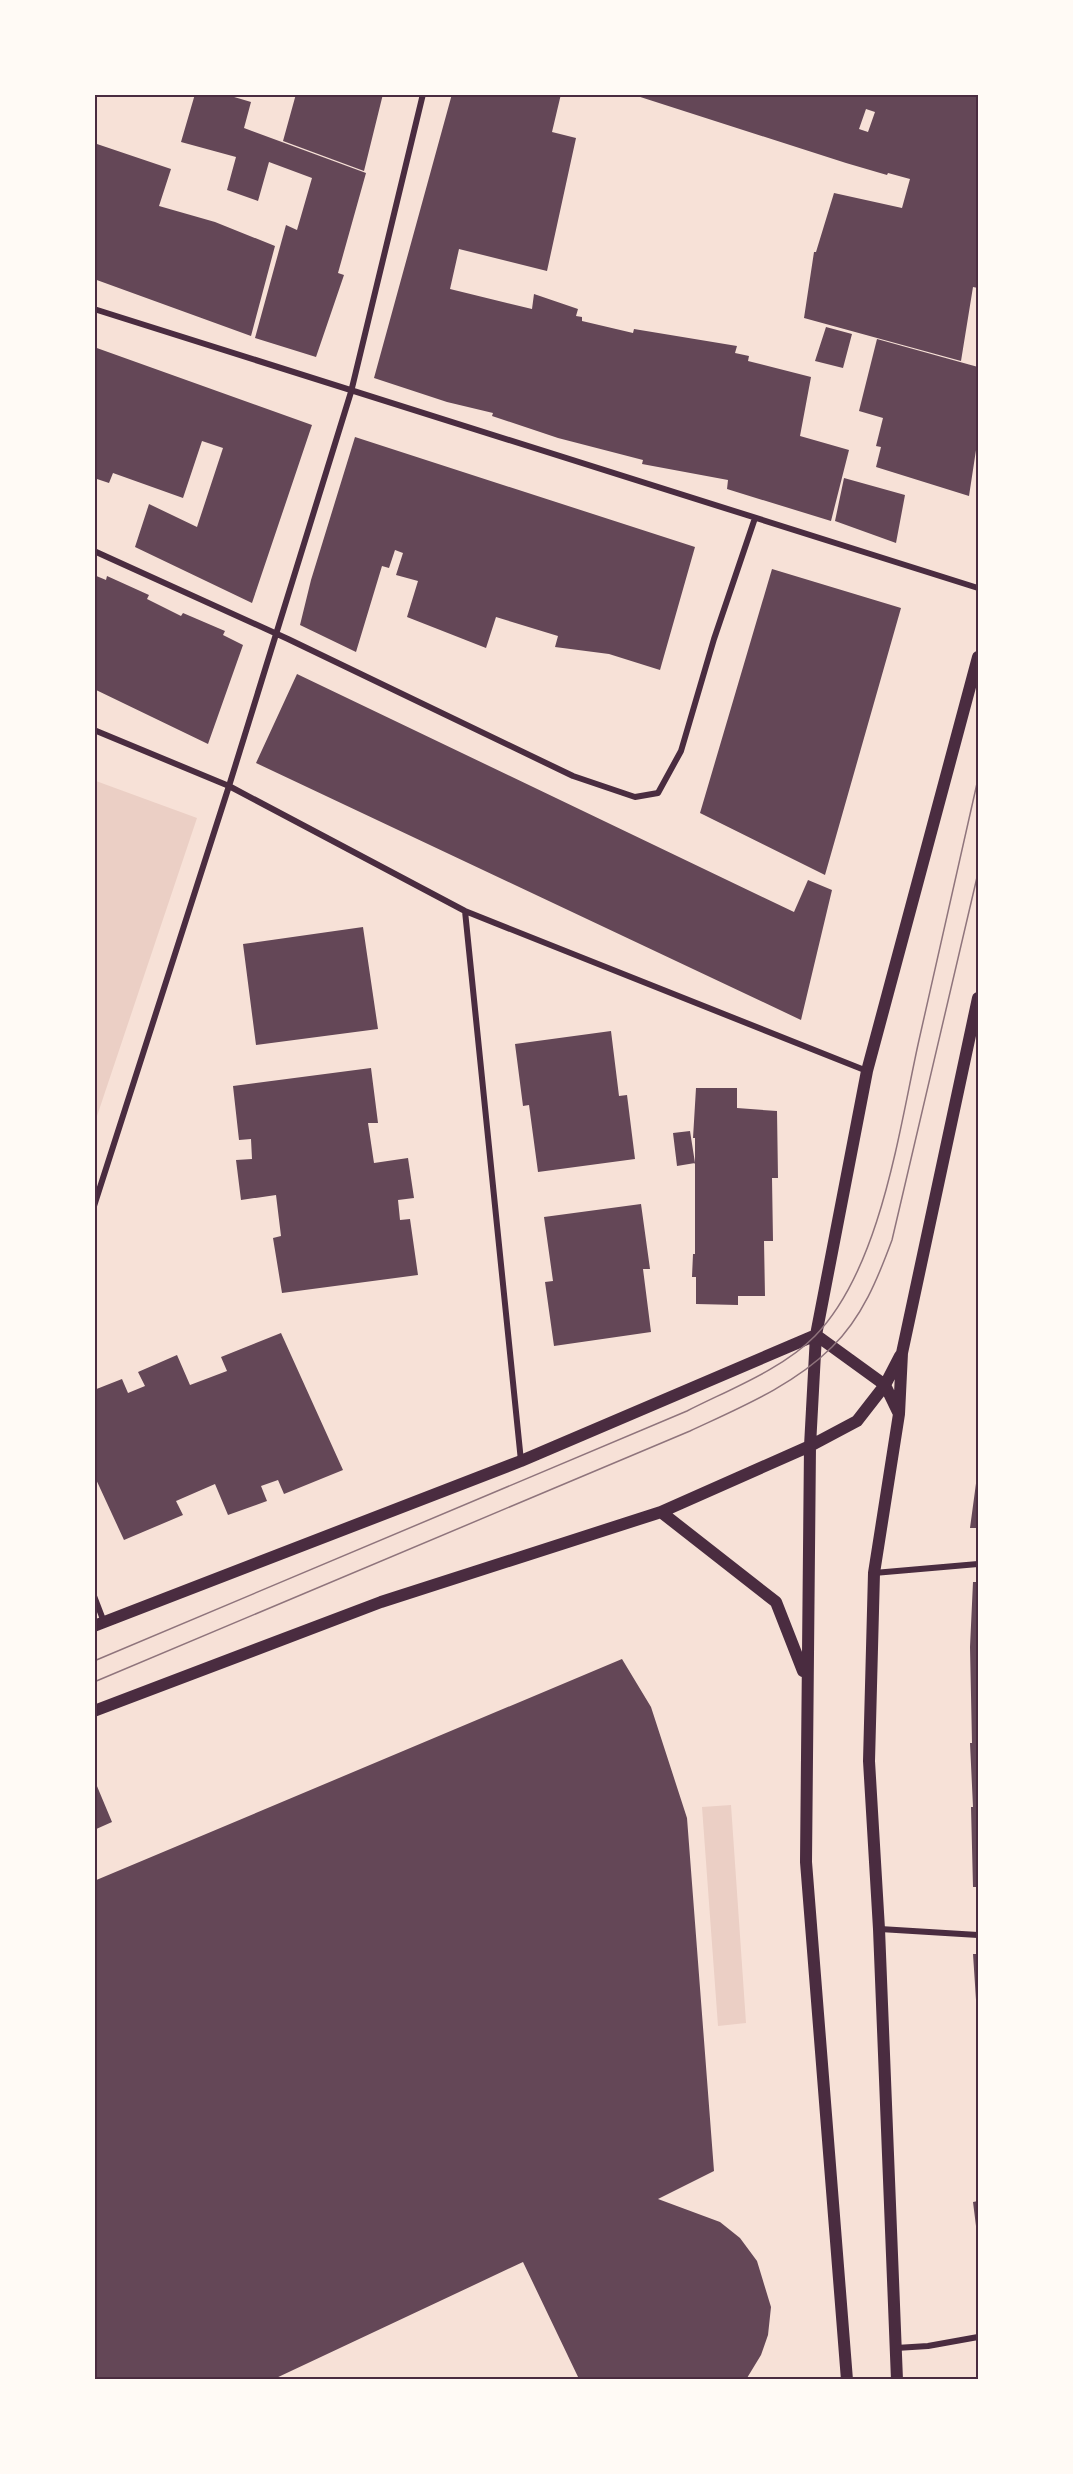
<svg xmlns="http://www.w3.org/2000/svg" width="1073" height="2474" viewBox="0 0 1073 2474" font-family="Manrope,sans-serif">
<rect width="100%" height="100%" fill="#f7e1d7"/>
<path fill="#ebcfc5" d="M 96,781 L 197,818 L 95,1122 L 94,784 Z
M 731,1805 L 746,2023 L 718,2026 L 702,1807 Z"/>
<path fill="#644757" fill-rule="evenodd" d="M 195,94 L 224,94 L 251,102 L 244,128 L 366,173 L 338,273 L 344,275 L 316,357 L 255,338 L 286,225 L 297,230 L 312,178 L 269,162 L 258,201 L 227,190 L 236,157 L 181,142 Z
M 296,94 L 383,94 L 364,171 L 283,141 Z
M 452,94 L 561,94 L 552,132 L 576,138 L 547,271 L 459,249 L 450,289 L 532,309 L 534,294 L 578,309 L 576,316 L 582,317 L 582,321 L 633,333 L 634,329 L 737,346 L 735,353 L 749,356 L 748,361 L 811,377 L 800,436 L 849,450 L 831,521 L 727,489 L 728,480 L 642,464 L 643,460 L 558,438 L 492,416 L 493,413 L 447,402 L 374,378 Z
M 631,94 L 978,94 L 978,213 L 976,224 L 978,224 L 978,288 L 973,287 L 961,361 L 804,318 L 814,252 L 816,252 L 834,193 L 902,208 L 910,179 L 888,173 L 887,175 L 846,163 ZM 866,109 L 875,112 L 868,132 L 859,129 Z
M 94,143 L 171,169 L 159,206 L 215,222 L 275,246 L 251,336 L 94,279 Z
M 826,327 L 852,334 L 843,368 L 815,361 Z
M 877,339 L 978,367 L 978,437 L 969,496 L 876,467 L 881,447 L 876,446 L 883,418 L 859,411 Z
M 94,347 L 312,425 L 252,603 L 135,547 L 149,504 L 197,527 L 223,448 L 202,441 L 183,498 L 113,473 L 109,483 L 94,478 Z
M 355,437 L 695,547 L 660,670 L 609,654 L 555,647 L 558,636 L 496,617 L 486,648 L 407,617 L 418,581 L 396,575 L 403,553 L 395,550 L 389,568 L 382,566 L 356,652 L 300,625 L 311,580 Z
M 844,478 L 905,495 L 896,543 L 835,521 Z
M 772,569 L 901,608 L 825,875 L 700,813 Z
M 94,575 L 106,580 L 107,576 L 149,595 L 147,599 L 181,616 L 183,613 L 225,631 L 223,635 L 243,645 L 208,744 L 94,689 Z
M 297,674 L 794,912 L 808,880 L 832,890 L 801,1020 L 256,763 Z
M 363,927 L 378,1029 L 256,1045 L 243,944 Z
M 611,1031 L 619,1096 L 627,1095 L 635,1159 L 538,1172 L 529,1105 L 523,1106 L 515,1044 Z
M 371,1068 L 378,1123 L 368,1123 L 374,1163 L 408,1158 L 414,1198 L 398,1200 L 400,1220 L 410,1219 L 418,1275 L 282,1293 L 273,1238 L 281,1236 L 276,1195 L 241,1200 L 236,1160 L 252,1159 L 251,1139 L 239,1140 L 233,1086 Z
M 696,1088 L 737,1088 L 737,1108 L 777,1111 L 778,1178 L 772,1178 L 773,1241 L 764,1241 L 765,1296 L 738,1296 L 738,1305 L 696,1304 L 696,1277 L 692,1277 L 693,1254 L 695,1254 L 695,1138 L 693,1138 Z
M 690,1131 L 695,1163 L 677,1166 L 673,1133 Z
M 641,1204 L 650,1269 L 643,1269 L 651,1332 L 554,1346 L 545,1282 L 553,1281 L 544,1217 Z
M 281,1333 L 343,1470 L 284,1494 L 278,1480 L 261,1486 L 267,1501 L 228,1515 L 215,1484 L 176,1501 L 183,1515 L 124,1540 L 94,1475 L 94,1390 L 122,1379 L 128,1393 L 145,1386 L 138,1372 L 177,1355 L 190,1385 L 227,1371 L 221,1357 Z
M 977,1476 L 978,1528 L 970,1528 Z
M 973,1582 L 978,1582 L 978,1887 L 973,1887 L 971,1807 L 973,1807 L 970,1743 L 972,1743 L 970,1647 Z
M 622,1659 L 651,1707 L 687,1818 L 714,2171 L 658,2199 L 720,2222 L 740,2238 L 757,2261 L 771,2307 L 768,2335 L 761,2355 L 747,2378 L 745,2379 L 579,2379 L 523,2262 L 274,2379 L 94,2379 L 94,1881 Z
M 94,1779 L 112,1822 L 94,1830 Z
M 973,1954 L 978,1954 L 978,2015 L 977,2015 Z
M 978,2201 L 978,2234 L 977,2234 L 973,2202 Z"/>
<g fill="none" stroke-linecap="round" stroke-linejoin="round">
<path stroke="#4a2c40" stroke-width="6" d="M 94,309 L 978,588
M 94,551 L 288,639 L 573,776 L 635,797 L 658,793 L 681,751 L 714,639 L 755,518
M 94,730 L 229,786 L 465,911 L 867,1071
M 465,911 L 521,1461
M 94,1206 L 229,786 L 351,392 L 423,94
M 874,1573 L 978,1564
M 94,1596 L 104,1622
M 880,1929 L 978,1935
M 896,2348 L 928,2346 L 978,2337"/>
<path stroke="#4a2c40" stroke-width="12" d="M 816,1335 L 885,1385 L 898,1412
M 661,1512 L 776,1602 L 803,1671
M 94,1626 L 521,1461 L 816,1335
M 94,1711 L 381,1602 L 661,1512 L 810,1446 L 857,1421 L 885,1385 L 900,1356
M 847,2380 L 806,1862 L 810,1446 L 816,1335 L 867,1071 L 978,657
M 897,2380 L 879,1929 L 869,1761 L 874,1573 L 899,1414 L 902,1353 L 978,998"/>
<path stroke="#8f747c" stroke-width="1.5" d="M 94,1661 L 687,1411 C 728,1390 783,1369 815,1336 C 881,1268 899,1130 919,1040 C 939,953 959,866 978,779
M 94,1682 L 690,1431 C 739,1408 793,1386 832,1347 C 862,1318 878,1278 892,1240 L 978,873"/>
</g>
<rect width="1073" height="2474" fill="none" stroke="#fffaf5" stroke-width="192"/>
<rect x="96" y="96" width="881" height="2282" fill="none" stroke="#4a2c40" stroke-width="2"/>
</svg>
